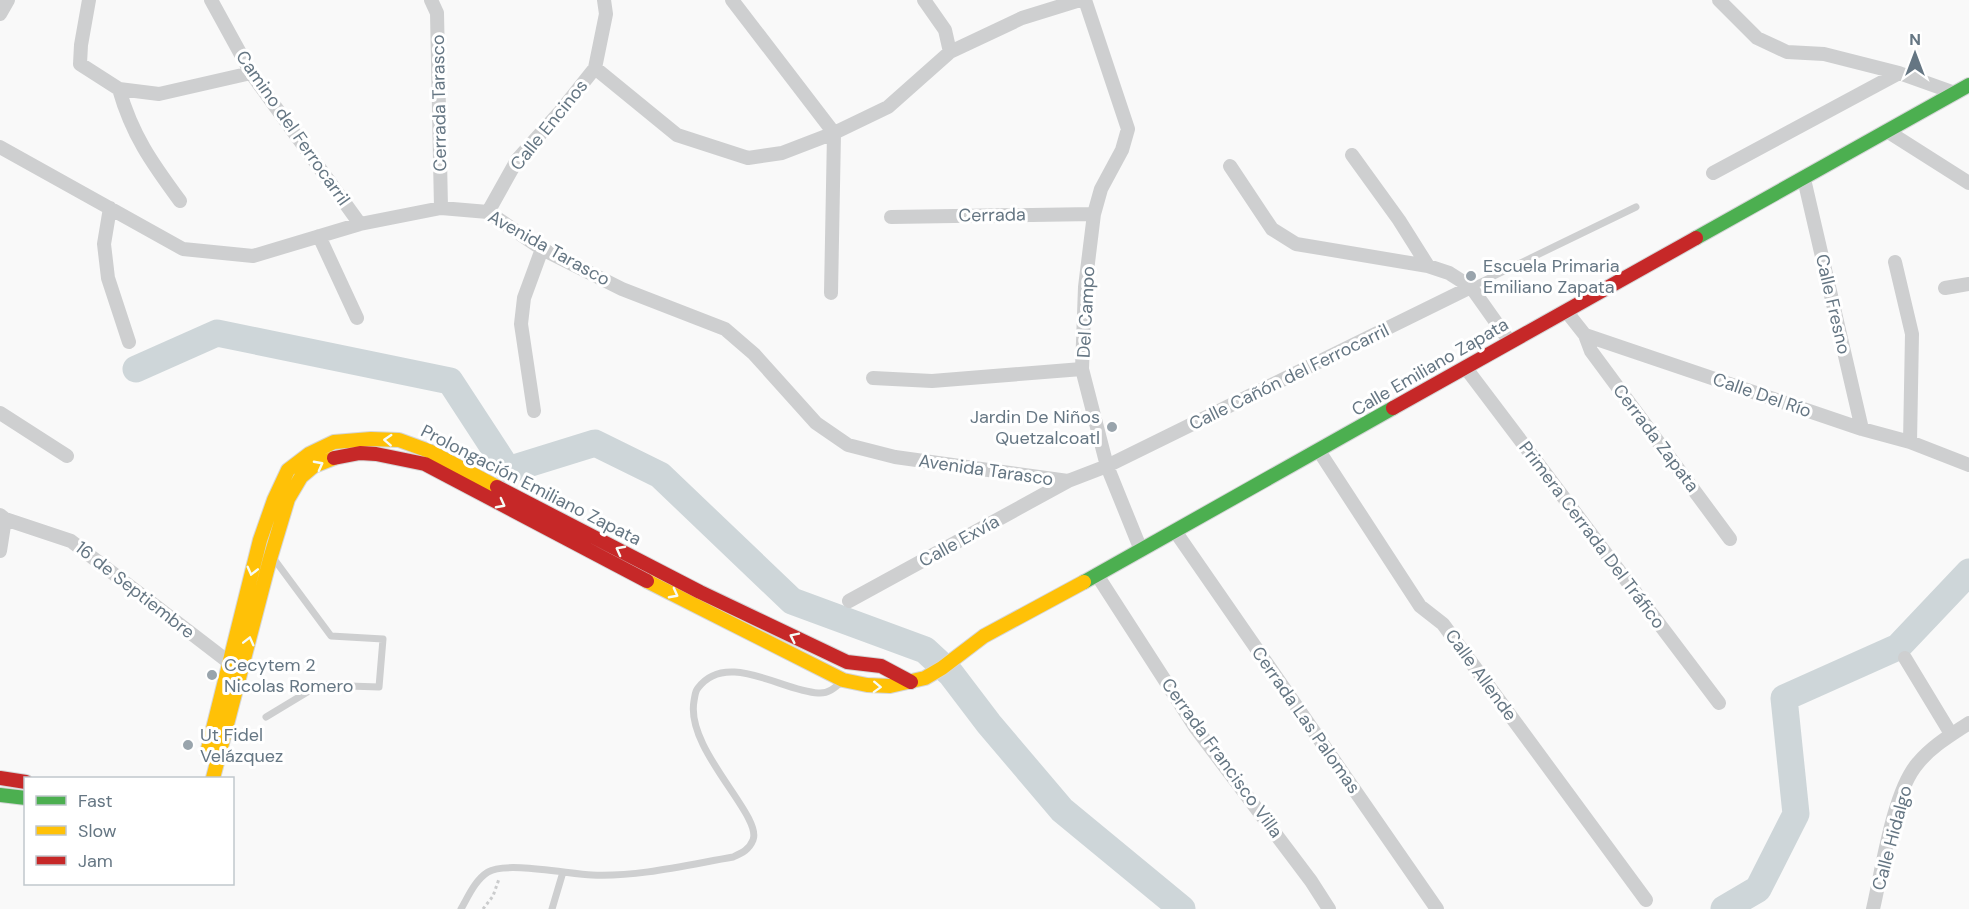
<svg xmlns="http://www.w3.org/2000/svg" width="1969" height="909" viewBox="0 0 1969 909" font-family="'DM Sans',sans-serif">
<rect width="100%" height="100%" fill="#f9f9f9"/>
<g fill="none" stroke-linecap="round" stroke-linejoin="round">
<path stroke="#ced6d9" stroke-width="27" d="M 136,369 L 217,333 L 450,381 L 508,470 L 595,443 L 660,475 L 792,601 L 925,650 L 951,674 L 989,724 L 1062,810 L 1182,909
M 1724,909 L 1758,889 L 1796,814 L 1784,698 L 1898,647 L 1969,572"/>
<defs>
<path id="fast" d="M 1696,238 L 1969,85
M 1084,582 L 1393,408
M 0,795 L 26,798"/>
<path id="slow" d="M 647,581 L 843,680 L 867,685 L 890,686 L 925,678 L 942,668 L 984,636 L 1084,582
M 207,753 L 260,540 L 274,500 L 288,470 L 309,454 L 334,442 L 371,439 L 399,440 L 429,451 L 497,487
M 213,778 L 270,559 L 288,499 L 301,477 L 314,466 L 334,458"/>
<path id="jam" d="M 1393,408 L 1696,238
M 334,458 L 360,453 L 376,454 L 425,464 L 647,581
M 497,487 L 700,592 L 847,662 L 881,666 L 911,682
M 0,778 L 26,782"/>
</defs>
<use href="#fast" stroke="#d5d6d7" stroke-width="16"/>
<use href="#slow" stroke="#d5d6d7" stroke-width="16"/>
<use href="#jam" stroke="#d5d6d7" stroke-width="16"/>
<path stroke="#cbcccd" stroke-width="3" stroke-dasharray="3 3" stroke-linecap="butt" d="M 483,909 L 493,896 L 499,879"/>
<path stroke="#cecfd0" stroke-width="7" d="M 1471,287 L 1636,207
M 266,717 L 319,685 L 379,687 L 383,639 L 331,636 L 274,559
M 461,909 C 468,897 475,880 488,872 C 505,861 569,874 592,875 C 638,877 687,865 733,857 C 742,853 749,850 753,840 C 763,816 685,749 694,701 C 695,696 695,691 698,688 C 726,650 782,691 818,693 C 828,694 835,688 842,681
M 552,909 L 563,872"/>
<path stroke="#cecfd0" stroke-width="14" d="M 89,0 L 81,45 L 80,64 L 119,89 L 159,94 L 251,73
M 211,0 L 251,73 L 360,224
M 431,0 L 437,13 L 441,208
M 732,0 L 834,133 L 831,293
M 924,0 L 945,30 L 950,52
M 1085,0 L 1128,129 L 1122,150 L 1101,189 L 1094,214 L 1085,287 L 1082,369 L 1107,466 L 1141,550
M 1719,0 L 1757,38 L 1787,52 L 1824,54 L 1899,73 L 1955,93
M 0,14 L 8,0
M 595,68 L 677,135 L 748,158 L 782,153 L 834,133 L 888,107 L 950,52 L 1022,18 L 1080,0
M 119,89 C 132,135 152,163 180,201
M 1887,131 L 1969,183
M 0,147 L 183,249 L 253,256 L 360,224 L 441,208 L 488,212 L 542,249 L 622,289 L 725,329 L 754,354 L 816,423 L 848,445 L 895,457 L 1068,481 L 1107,466 L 1471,287
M 1352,155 L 1399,220 L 1428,266
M 1230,166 L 1272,229 L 1296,244 L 1428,266 L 1449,273 L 1471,287 L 1510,342
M 1713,173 L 1899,73
M 1804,179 L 1862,429
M 110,208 L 104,244 L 108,278 L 129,342
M 488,212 L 517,160 L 559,113 L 595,68 L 606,14 L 604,0
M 891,217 L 1094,214
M 319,236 L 357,318
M 1895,262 L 1912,334 L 1910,442
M 1945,288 L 1969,284
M 1566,311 L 1585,335 L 1862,429 L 1910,442 L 1969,465
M 1585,335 L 1591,351 L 1730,539
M 1465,367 L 1719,703
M 873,378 L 932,381 L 1082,369
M 534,411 L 521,324 L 524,298 L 542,249
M 0,413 L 67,456
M 1319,451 L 1420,606 L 1443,624 L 1646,900
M 0,515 L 5,519 L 71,541 L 235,667
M 1175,531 L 1437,909
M 0,551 L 5,519
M 1097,575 L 1195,727 L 1311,881 L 1329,909
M 849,601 L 1068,481
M 1905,658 L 1951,734
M 1873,909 C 1882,871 1893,791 1918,763 C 1932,746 1951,735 1969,723"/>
<use href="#fast" stroke="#4caf50" stroke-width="14"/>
<use href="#slow" stroke="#ffc107" stroke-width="14"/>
<use href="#jam" stroke="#c62828" stroke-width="14"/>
</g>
<defs><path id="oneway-chevron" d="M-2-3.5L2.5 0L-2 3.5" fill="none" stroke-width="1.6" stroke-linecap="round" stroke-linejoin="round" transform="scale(1.5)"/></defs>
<g stroke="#f6fbf6">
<use href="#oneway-chevron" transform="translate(388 440) rotate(-177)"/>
<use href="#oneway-chevron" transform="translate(319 465) rotate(-28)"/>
<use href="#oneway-chevron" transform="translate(501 504) rotate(28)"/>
<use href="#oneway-chevron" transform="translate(620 550) rotate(-152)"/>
<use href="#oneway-chevron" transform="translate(252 571) rotate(104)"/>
<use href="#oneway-chevron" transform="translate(674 594) rotate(28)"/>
<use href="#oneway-chevron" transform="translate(794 637) rotate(-154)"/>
<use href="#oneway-chevron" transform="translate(249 641) rotate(-76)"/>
<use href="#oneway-chevron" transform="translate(877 687) rotate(2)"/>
</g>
<g fill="#99a4ac" stroke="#fff" stroke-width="2">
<circle cx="1471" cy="276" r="6"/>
<circle cx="1112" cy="427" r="6"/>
<circle cx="212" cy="675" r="6"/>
<circle cx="188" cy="745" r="6"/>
</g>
<g text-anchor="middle" stroke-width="6" stroke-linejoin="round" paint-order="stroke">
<g font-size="18" fill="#657683" stroke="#fff">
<text transform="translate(439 103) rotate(-91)" y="6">Cerrada Tarasco</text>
<text transform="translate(549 125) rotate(-51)" y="6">Calle Encinos</text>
<text transform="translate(293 128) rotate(55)" y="6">Camino del Ferrocarril</text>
<text transform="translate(992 215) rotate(-1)" y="6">Cerrada</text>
<text transform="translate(549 248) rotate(29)" y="6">Avenida Tarasco</text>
<text transform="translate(1833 304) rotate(77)" y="6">Calle Fresno</text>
<text transform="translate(1086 312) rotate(-87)" y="6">Del Campo</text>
<text transform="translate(1430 367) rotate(-30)" y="6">Calle Emiliano Zapata</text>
<text transform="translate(1289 377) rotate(-26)" y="6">Calle Cañón del Ferrocarril</text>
<text transform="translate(1762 395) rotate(19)" y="6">Calle Del Río</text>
<text transform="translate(1656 438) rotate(53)" y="6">Cerrada Zapata</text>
<text transform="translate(986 470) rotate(8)" y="6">Avenida Tarasco</text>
<text transform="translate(531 485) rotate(27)" y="6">Prolongación Emiliano Zapata</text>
<text transform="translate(1592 535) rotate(53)" y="6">Primera Cerrada Del Tráfico</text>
<text transform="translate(959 541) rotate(-29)" y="6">Calle Exvía</text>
<text transform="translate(135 590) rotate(38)" y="6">16 de Septiembre</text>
<text transform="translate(1481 675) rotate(54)" y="6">Calle Allende</text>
<text transform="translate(1306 720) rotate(55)" y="6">Cerrada Las Palomas</text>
<text transform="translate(1222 758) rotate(54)" y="6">Cerrada Francisco Villa</text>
<text transform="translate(1892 838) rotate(-75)" y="6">Calle Hidalgo</text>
</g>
<g font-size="18" fill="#657683" stroke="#fff" text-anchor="start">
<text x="1483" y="272">Escuela Primaria<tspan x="1483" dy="21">Emiliano Zapata</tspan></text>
<text x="1100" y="423" text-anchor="end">Jardin De Niños<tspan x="1100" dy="21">Quetzalcoatl</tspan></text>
<text x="224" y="671">Cecytem 2<tspan x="224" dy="21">Nicolas Romero</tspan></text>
<text x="200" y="741">Ut Fidel<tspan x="200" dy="21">Velázquez</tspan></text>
</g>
</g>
<rect x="24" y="777" width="210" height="108" fill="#ffffff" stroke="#c1c8cd" stroke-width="1.5"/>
<rect x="36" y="796" width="30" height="9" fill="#4caf50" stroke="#c1c8cd" stroke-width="1.5"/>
<text x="78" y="807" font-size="18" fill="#657683">Fast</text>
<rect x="36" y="826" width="30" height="9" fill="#ffc107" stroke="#c1c8cd" stroke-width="1.5"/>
<text x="78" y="837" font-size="18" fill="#657683">Slow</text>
<rect x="36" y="856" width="30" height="9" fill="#c62828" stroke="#c1c8cd" stroke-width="1.5"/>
<text x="78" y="867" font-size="18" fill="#657683">Jam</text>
<g transform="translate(1915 54)" stroke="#ffffff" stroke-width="4.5" paint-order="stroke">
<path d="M0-4.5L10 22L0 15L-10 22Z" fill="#657683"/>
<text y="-9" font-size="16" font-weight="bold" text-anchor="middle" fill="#657683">N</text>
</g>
</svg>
